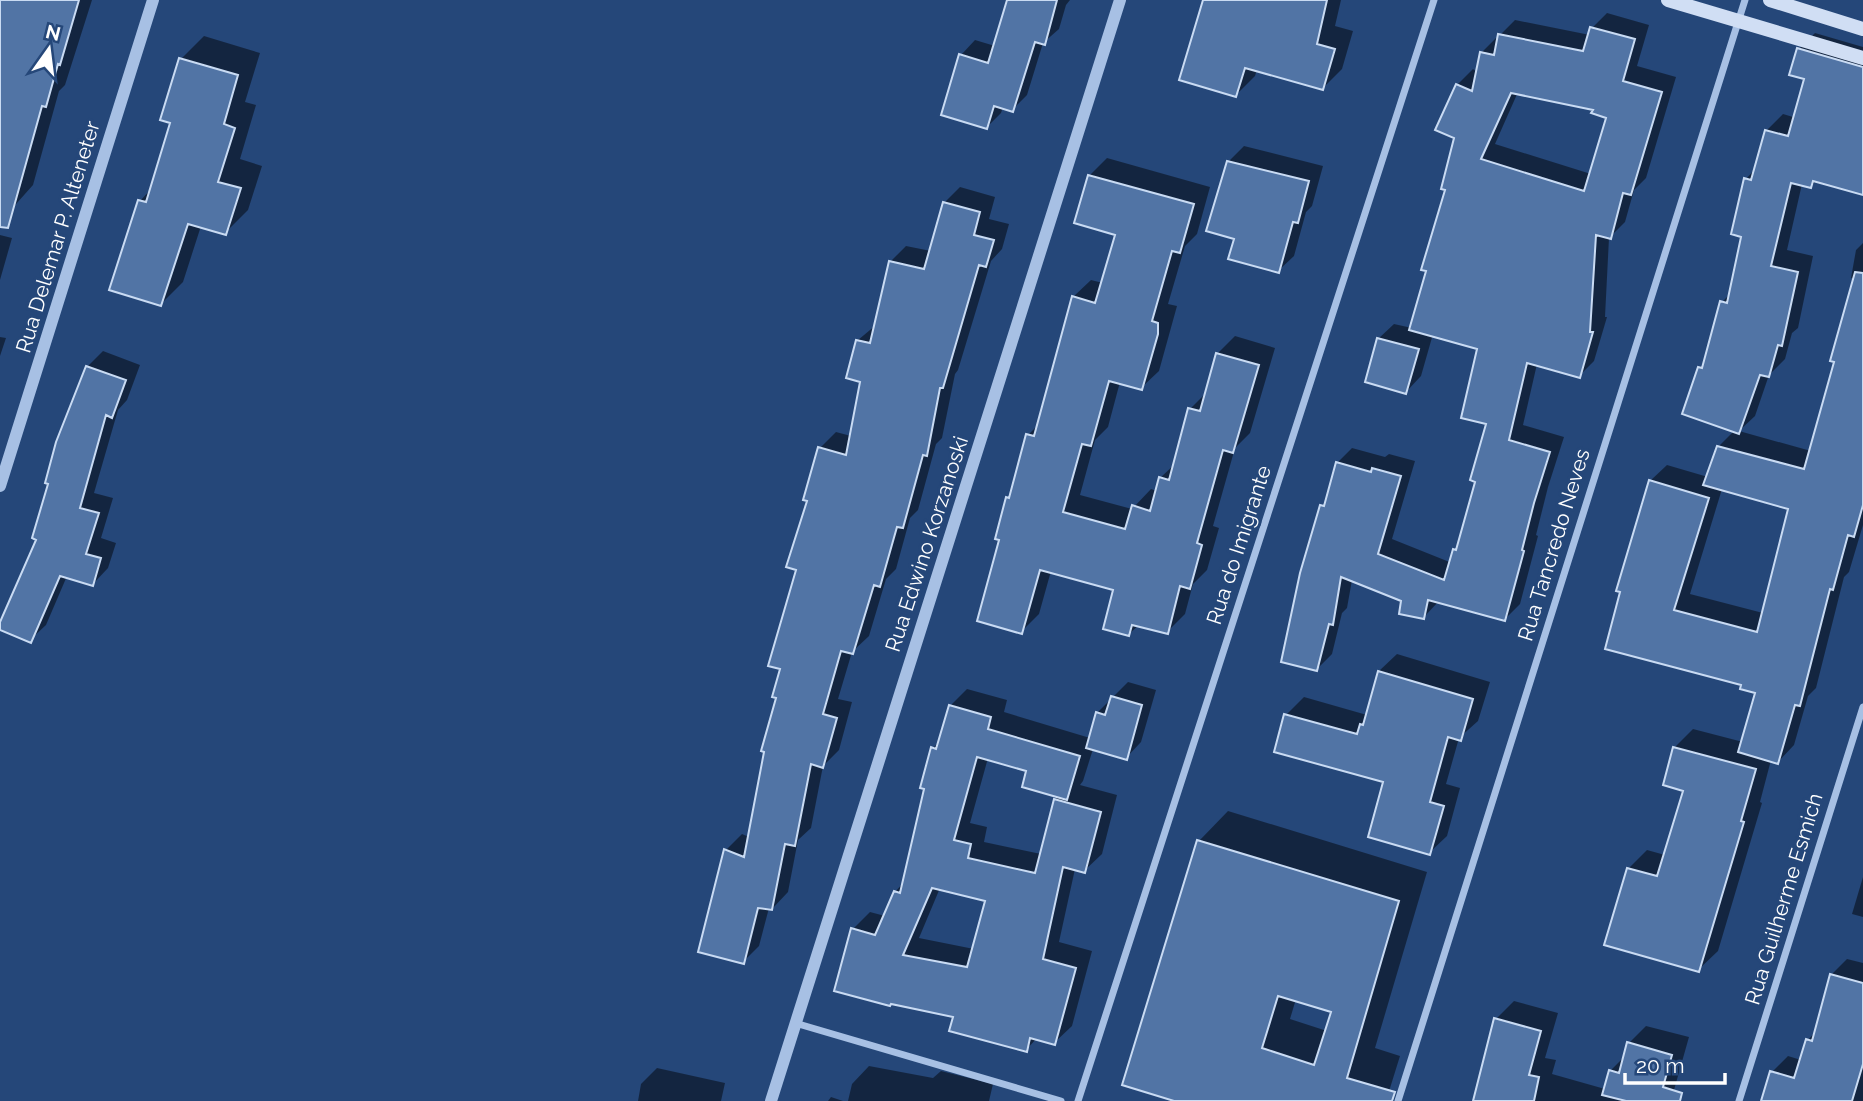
<svg xmlns="http://www.w3.org/2000/svg" width="1863" height="1101" viewBox="0 0 1863 1101" font-family="Raleway,sans-serif">
<rect width="100%" height="100%" fill="#254779"/>
<path fill="#0007" fill-rule="evenodd" d="M 1,0 L 92,0 L 65,85 L 59,91 L 33,185 L 0,222 Z
M 1009,0 L 1070,0 L 1066,5 L 1059,29 L 1043,43 L 1027,95 L 1012,110 L 1003,107 L 1001,113 L 986,128 L 961,55 L 975,40 L 995,46 Z
M 1205,0 L 1341,0 L 1335,26 L 1353,31 L 1342,69 L 1323,88 L 1257,69 L 1255,76 L 1236,95 Z
M 1607,13 L 1649,25 L 1637,66 L 1676,77 L 1646,178 L 1634,190 L 1625,222 L 1609,238 L 1605,317 L 1607,317 L 1594,361 L 1579,376 L 1537,364 L 1523,425 L 1564,437 L 1548,487 L 1536,535 L 1538,536 L 1520,604 L 1505,619 L 1439,601 L 1424,617 L 1403,600 L 1352,580 L 1347,608 L 1342,613 L 1332,654 L 1317,669 L 1322,506 L 1327,500 L 1337,463 L 1352,448 L 1385,457 L 1389,454 L 1415,461 L 1392,539 L 1452,563 L 1469,510 L 1489,423 L 1479,347 L 1433,334 L 1421,376 L 1406,392 L 1378,339 L 1394,324 L 1412,328 L 1447,189 L 1457,137 L 1438,129 L 1457,85 L 1473,69 L 1477,72 L 1481,53 L 1496,38 L 1499,38 L 1500,35 L 1515,20 L 1590,35 L 1592,28 ZM 1518,92 L 1595,108 L 1608,117 L 1591,174 L 1495,144 Z
M 1815,33 L 1863,47 L 1863,194 L 1816,181 L 1810,187 L 1802,184 L 1787,250 L 1813,256 L 1798,328 L 1792,333 L 1785,359 L 1769,375 L 1755,416 L 1739,431 L 1811,451 L 1836,361 L 1855,279 L 1851,278 L 1856,250 L 1863,243 L 1863,525 L 1849,572 L 1844,577 L 1816,688 L 1808,696 L 1794,745 L 1778,762 L 1771,760 L 1760,802 L 1762,803 L 1718,951 L 1698,970 L 1628,869 L 1647,850 L 1665,855 L 1685,790 L 1674,748 L 1693,729 L 1743,742 L 1757,692 L 1743,684 L 1607,648 L 1650,481 L 1667,465 L 1708,477 L 1718,447 L 1734,431 L 1700,368 L 1705,362 L 1722,302 L 1731,293 L 1743,235 L 1746,179 L 1756,168 L 1766,131 L 1783,114 L 1793,117 L 1806,78 L 1799,49 ZM 1722,489 L 1790,508 L 1763,613 L 1690,594 Z
M 204,36 L 260,53 L 245,102 L 256,105 L 240,159 L 262,166 L 248,210 L 225,233 L 201,226 L 183,282 L 161,304 L 140,201 L 152,188 L 173,122 L 181,59 Z
M 1244,146 L 1323,166 L 1312,206 L 1306,212 L 1294,256 L 1278,271 L 1236,237 L 1229,161 Z
M 1107,158 L 1210,187 L 1197,234 L 1185,246 L 1168,304 L 1177,306 L 1159,371 L 1141,388 L 1120,382 L 1108,427 L 1095,440 L 1080,495 L 1132,509 L 1151,489 L 1157,491 L 1160,478 L 1176,463 L 1190,409 L 1207,392 L 1217,354 L 1235,336 L 1275,348 L 1250,433 L 1235,448 L 1213,526 L 1219,528 L 1207,570 L 1193,584 L 1185,614 L 1167,632 L 1139,625 L 1129,634 L 1115,589 L 1051,571 L 1039,614 L 1021,632 L 1002,539 L 1008,498 L 1012,493 L 1028,435 L 1040,423 L 1073,297 L 1091,280 L 1103,283 L 1117,234 L 1089,176 Z
M 960,187 L 995,197 L 989,219 L 1009,224 L 1002,249 L 991,261 L 958,370 L 955,374 L 942,438 L 936,444 L 918,510 L 910,518 L 896,569 L 886,579 L 869,636 L 852,652 L 838,699 L 852,702 L 839,750 L 823,766 L 811,828 L 798,840 L 788,892 L 772,909 L 769,908 L 759,946 L 743,962 L 726,850 L 742,834 L 749,837 L 778,697 L 809,500 L 820,448 L 836,432 L 851,436 L 862,380 L 858,340 L 876,325 L 890,262 L 906,246 L 931,251 L 944,203 Z
M 0,235 L 12,238 L 0,280 Z
M 0,337 L 6,338 L 0,356 Z
M 103,351 L 140,365 L 127,400 L 118,410 L 94,493 L 113,498 L 101,538 L 116,543 L 108,568 L 93,584 L 67,576 L 46,625 L 30,640 L 0,627 L 39,538 L 87,367 Z
M 1397,654 L 1490,682 L 1478,721 L 1459,738 L 1446,784 L 1460,788 L 1447,836 L 1429,853 L 1386,781 L 1286,715 L 1304,697 L 1367,715 L 1379,671 Z
M 1128,682 L 1156,690 L 1141,742 L 1126,758 L 1093,749 L 1083,781 L 1080,785 L 1117,795 L 1102,854 L 1084,871 L 1075,869 L 1059,942 L 1092,951 L 1072,1026 L 1054,1043 L 1037,1038 L 1026,1050 L 955,1015 L 853,929 L 870,912 L 885,916 L 895,892 L 904,882 L 933,748 L 940,741 L 950,706 L 967,689 L 1007,700 L 1004,712 L 1090,738 L 1097,713 ZM 988,758 L 1028,770 L 1059,796 L 1055,800 L 1041,854 L 984,842 L 987,827 L 970,823 ZM 940,888 L 987,899 L 974,949 L 919,938 Z
M 1228,811 L 1427,872 L 1375,1048 L 1400,1056 L 1386,1101 L 1180,1101 L 1199,841 ZM 1296,999 L 1333,1011 L 1327,1031 L 1290,1019 Z
M 1863,877 L 1863,917 L 1852,914 Z
M 1847,959 L 1863,963 L 1863,1101 L 1763,1101 L 1772,1072 L 1788,1056 L 1801,1060 L 1808,1040 L 1816,1031 L 1831,975 Z
M 1514,1001 L 1558,1013 L 1545,1058 L 1556,1060 L 1552,1074 L 1605,1089 L 1610,1071 L 1625,1056 L 1629,1043 L 1646,1026 L 1689,1037 L 1674,1090 L 1663,1101 L 1475,1101 L 1496,1019 Z
M 869,1066 L 933,1078 L 941,1071 L 993,1084 L 989,1101 L 848,1101 L 852,1084 Z
M 657,1068 L 725,1083 L 721,1101 L 638,1101 L 641,1084 Z
M 831,1097 L 843,1101 L 828,1101 Z"/>
<path fill="#5174a5" stroke="#c9dbf3" stroke-width="2" fill-rule="evenodd" d="M 0,0 L 79,0 L 60,65 L 58,64 L 46,107 L 42,106 L 8,228 L 0,227 Z
M 1007,0 L 1057,0 L 1045,45 L 1035,42 L 1013,112 L 994,106 L 987,129 L 941,115 L 959,54 L 988,63 Z
M 1203,0 L 1327,0 L 1317,44 L 1335,49 L 1323,90 L 1245,68 L 1236,97 L 1179,80 Z
M 1590,27 L 1635,39 L 1623,81 L 1662,92 L 1631,195 L 1623,193 L 1611,239 L 1596,235 L 1590,332 L 1593,332 L 1580,378 L 1527,363 L 1509,440 L 1550,452 L 1534,503 L 1522,550 L 1524,551 L 1505,621 L 1428,600 L 1424,619 L 1399,614 L 1401,601 L 1341,577 L 1333,625 L 1329,624 L 1317,671 L 1281,662 L 1300,573 L 1320,505 L 1324,506 L 1336,462 L 1371,472 L 1372,468 L 1401,476 L 1378,554 L 1444,580 L 1453,549 L 1456,550 L 1475,482 L 1470,480 L 1486,424 L 1461,418 L 1477,349 L 1409,330 L 1426,271 L 1421,270 L 1445,190 L 1441,189 L 1454,138 L 1435,130 L 1456,84 L 1472,91 L 1480,52 L 1494,55 L 1498,34 L 1583,51 ZM 1511,93 L 1593,110 L 1591,113 L 1606,118 L 1584,191 L 1481,159 Z
M 1797,48 L 1863,67 L 1863,195 L 1813,181 L 1811,188 L 1791,183 L 1771,266 L 1798,272 L 1782,346 L 1778,345 L 1769,377 L 1760,375 L 1739,434 L 1682,414 L 1698,367 L 1702,368 L 1720,301 L 1727,303 L 1741,237 L 1731,234 L 1744,178 L 1751,180 L 1765,130 L 1788,136 L 1804,79 L 1789,75 Z
M 179,58 L 238,75 L 224,124 L 235,128 L 218,182 L 241,188 L 226,235 L 188,224 L 161,306 L 109,290 L 138,200 L 146,202 L 170,123 L 160,120 Z
M 1227,161 L 1309,181 L 1298,223 L 1293,222 L 1279,273 L 1228,259 L 1234,239 L 1206,231 Z
M 1088,175 L 1194,204 L 1180,253 L 1172,251 L 1152,321 L 1158,323 L 1158,334 L 1142,390 L 1109,381 L 1091,446 L 1082,444 L 1063,512 L 1125,529 L 1132,505 L 1150,511 L 1159,477 L 1169,480 L 1188,408 L 1200,411 L 1216,353 L 1259,365 L 1233,453 L 1223,450 L 1197,543 L 1202,545 L 1190,589 L 1180,586 L 1168,634 L 1132,625 L 1129,636 L 1103,629 L 1113,590 L 1040,570 L 1022,634 L 977,621 L 999,540 L 995,539 L 1006,497 L 1009,498 L 1026,434 L 1034,436 L 1072,296 L 1095,303 L 1115,235 L 1074,223 Z
M 943,202 L 980,212 L 974,235 L 994,240 L 986,267 L 979,265 L 943,388 L 940,388 L 927,456 L 923,455 L 903,528 L 897,527 L 880,587 L 874,585 L 853,654 L 841,651 L 823,714 L 837,718 L 823,768 L 811,764 L 795,846 L 785,844 L 772,910 L 758,908 L 744,964 L 698,952 L 724,849 L 744,857 L 764,752 L 761,751 L 776,698 L 772,697 L 780,669 L 768,666 L 796,570 L 786,567 L 807,501 L 803,500 L 818,447 L 846,455 L 860,382 L 846,378 L 856,340 L 870,343 L 889,261 L 924,269 Z
M 1855,272 L 1863,273 L 1863,505 L 1854,537 L 1848,535 L 1833,590 L 1830,589 L 1800,706 L 1795,705 L 1778,764 L 1738,752 L 1755,693 L 1740,689 L 1741,685 L 1605,649 L 1620,592 L 1616,591 L 1649,480 L 1709,498 L 1674,610 L 1757,632 L 1788,509 L 1703,485 L 1717,446 L 1804,469 L 1834,362 L 1830,361 Z
M 1377,338 L 1419,349 L 1406,394 L 1365,382 Z
M 86,366 L 126,380 L 112,418 L 106,415 L 80,508 L 99,513 L 86,554 L 101,558 L 93,586 L 60,576 L 31,643 L 0,630 L 0,622 L 36,540 L 32,538 L 48,484 L 45,483 L 56,442 Z
M 1378,671 L 1473,699 L 1461,741 L 1448,737 L 1430,802 L 1444,806 L 1430,855 L 1368,837 L 1383,782 L 1274,752 L 1284,714 L 1357,734 L 1360,724 L 1363,725 Z
M 1111,696 L 1142,705 L 1127,760 L 1086,748 L 1096,712 L 1105,715 Z
M 949,705 L 991,717 L 988,729 L 1080,756 L 1067,800 L 1022,787 L 1026,771 L 977,757 L 954,840 L 971,844 L 968,858 L 1035,873 L 1054,799 L 1101,812 L 1085,873 L 1063,867 L 1043,959 L 1076,968 L 1055,1045 L 1030,1038 L 1027,1052 L 949,1031 L 953,1017 L 891,1004 L 890,1006 L 834,991 L 851,928 L 875,935 L 894,891 L 900,893 L 924,789 L 920,788 L 931,747 L 936,749 ZM 932,888 L 985,901 L 967,967 L 903,955 Z
M 1673,747 L 1756,769 L 1741,821 L 1744,822 L 1699,972 L 1604,945 L 1627,868 L 1657,876 L 1683,791 L 1663,785 Z
M 1197,840 L 1399,901 L 1347,1078 L 1395,1092 L 1392,1101 L 1174,1101 L 1122,1085 ZM 1278,996 L 1331,1012 L 1314,1065 L 1262,1048 Z
M 1830,974 L 1863,983 L 1863,1064 L 1852,1101 L 1761,1101 L 1770,1071 L 1794,1078 L 1806,1039 L 1812,1041 Z
M 1494,1018 L 1541,1031 L 1529,1075 L 1539,1077 L 1534,1101 L 1473,1101 Z
M 1627,1042 L 1672,1055 L 1663,1087 L 1682,1093 L 1680,1101 L 1626,1101 L 1602,1095 L 1609,1070 L 1619,1073 Z"/>
<g fill="none" stroke-linecap="round" stroke-linejoin="round">
<path stroke="#a7c0e4" stroke-width="7" d="M 795,1023 L 1061,1101
M 1078,1101 L 1434,0
M 1398,1101 L 1745,0
M 1739,1101 L 1863,707"/>
<path stroke="#a7c0e4" stroke-width="12" d="M 0,486 L 153,0
M 771,1101 L 1120,0"/>
<path stroke="#d0def4" stroke-width="14" d="M 1668,0 L 1863,58
M 1770,0 L 1863,29"/>
</g>
<g text-anchor="middle" stroke-width="6" stroke-linejoin="round" paint-order="stroke">
<g font-size="21" fill="#fff" stroke="#254779">
<text transform="translate(58 237) rotate(-73)" y="7">Rua Delemar P. Alteneter</text>
<text transform="translate(927 544) rotate(-72)" y="7">Rua Edwino Korzanoski</text>
<text transform="translate(1239 545) rotate(-72)" y="7">Rua do Imigrante</text>
<text transform="translate(1554 545) rotate(-73)" y="7">Rua Tancredo Neves</text>
<text transform="translate(1784 899) rotate(-73)" y="7">Rua Guilherme Esmich</text>
</g>
</g>
<g transform="translate(49 49) rotate(14)" stroke="#254779" stroke-width="5" paint-order="stroke">
<path d="M0-5L12 26L0 18L-12 26Z" fill="#ffffff"/>
<text y="-10" font-size="19" font-weight="bold" text-anchor="middle" fill="#ffffff">N</text>
</g>
<path d="M1625 1073v10h100v-10" fill="none" stroke="#ffffff" stroke-width="3.5"/>
<text x="1636" y="1073" font-size="21" fill="#ffffff" stroke="#254779" stroke-width="5" paint-order="stroke">20 m</text>
</svg>
